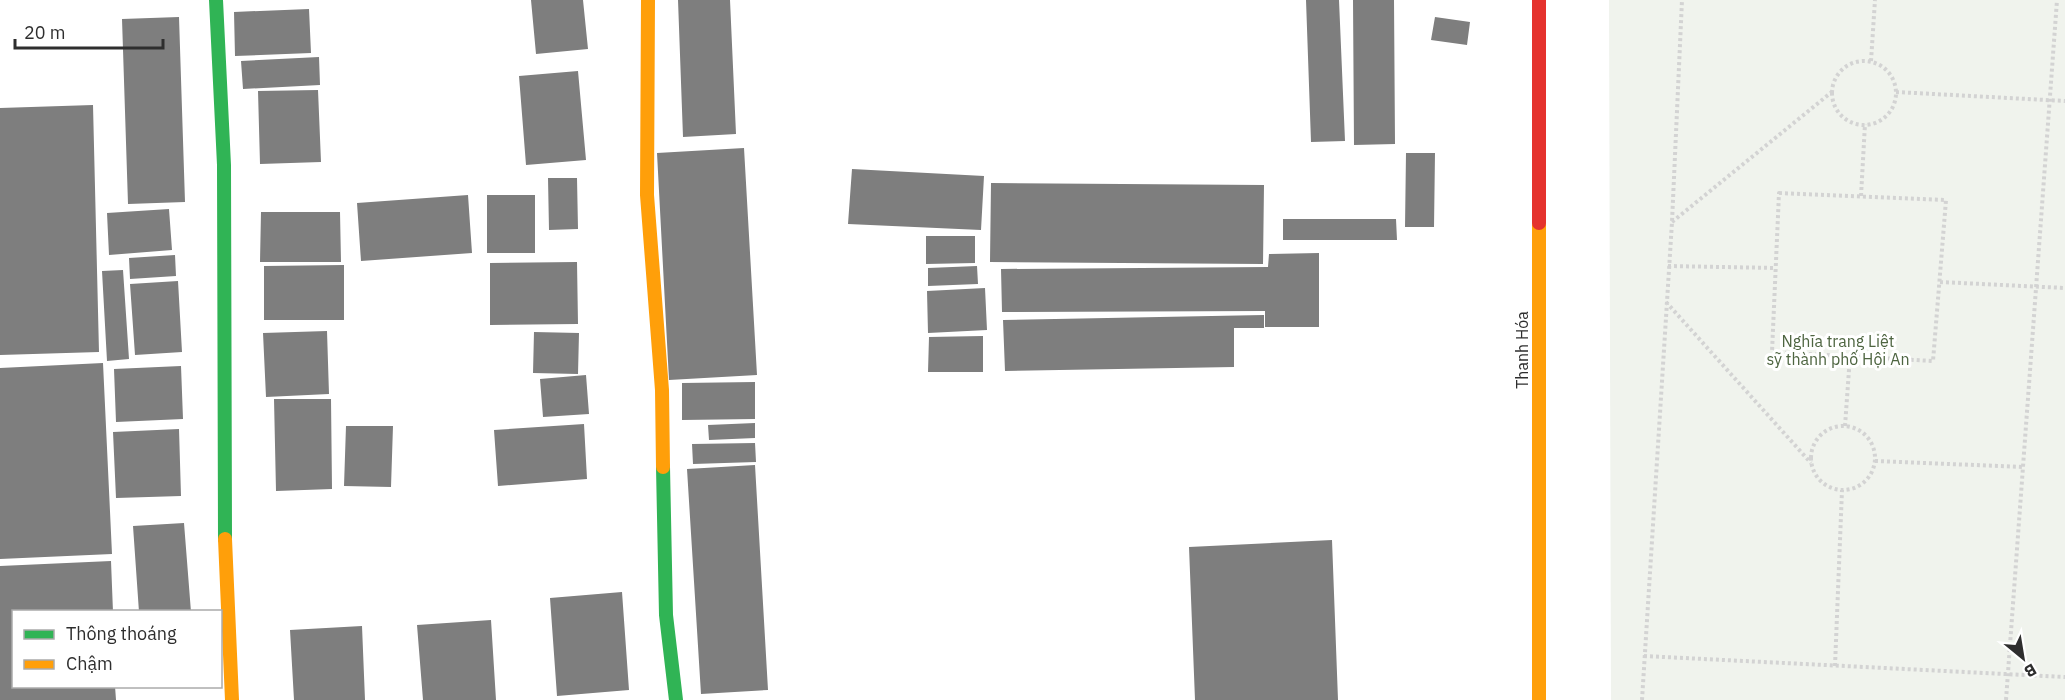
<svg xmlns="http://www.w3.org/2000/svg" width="2065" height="700" viewBox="0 0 2065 700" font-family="'IBM Plex Sans',sans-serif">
<rect width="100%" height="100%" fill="#fff"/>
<path fill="#f0f3ed" d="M 1609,0 L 2065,0 L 2065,700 L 1611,700 Z"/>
<path fill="#7e7e7e" d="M 531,0 L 583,0 L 588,49 L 536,54 Z
M 678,0 L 730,0 L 736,134 L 683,137 Z
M 1306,0 L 1339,0 L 1345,141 L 1311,142 Z
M 1353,0 L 1394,0 L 1395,144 L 1354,145 Z
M 309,9 L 311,53 L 235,56 L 234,12 Z
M 179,17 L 185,202 L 128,204 L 122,19 Z
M 1435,17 L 1470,22 L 1467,45 L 1431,40 Z
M 319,57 L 320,85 L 243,89 L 241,61 Z
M 578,71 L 586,160 L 526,165 L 519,76 Z
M 318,90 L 321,162 L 260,164 L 258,91 Z
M 93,105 L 99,352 L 0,355 L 0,108 Z
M 744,148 L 757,375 L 669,380 L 657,153 Z
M 1406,153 L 1435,153 L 1434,227 L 1405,227 Z
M 852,169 L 984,176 L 981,230 L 848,224 Z
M 548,178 L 577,178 L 578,229 L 549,230 Z
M 991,183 L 1264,185 L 1263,264 L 990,262 Z
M 468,195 L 472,253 L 361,261 L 357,203 Z
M 487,195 L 535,195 L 535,253 L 487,253 Z
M 169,209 L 172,250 L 109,255 L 107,213 Z
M 261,212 L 340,212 L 341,262 L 260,262 Z
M 1283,219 L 1396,219 L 1397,240 L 1283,240 Z
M 926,236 L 975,236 L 975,263 L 926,264 Z
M 1319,253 L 1319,327 L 1265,327 L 1265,311 L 1002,312 L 1001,269 L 1268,267 L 1269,254 Z
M 175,255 L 176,276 L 130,279 L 129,258 Z
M 577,262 L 578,324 L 490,325 L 490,263 Z
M 344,265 L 344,320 L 264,320 L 264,266 Z
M 977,266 L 978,284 L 928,286 L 928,268 Z
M 123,270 L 129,359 L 107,361 L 102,271 Z
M 178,281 L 182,352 L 135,355 L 130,284 Z
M 985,288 L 987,330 L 928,333 L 927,291 Z
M 1264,315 L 1264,328 L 1234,328 L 1234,367 L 1005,371 L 1003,320 Z
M 327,331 L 329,394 L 266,397 L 263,333 Z
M 534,332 L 579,333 L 578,374 L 533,373 Z
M 983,336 L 983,372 L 928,372 L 929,337 Z
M 103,363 L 112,554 L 0,559 L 0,368 Z
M 181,366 L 183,419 L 116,422 L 114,369 Z
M 586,375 L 589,414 L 543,417 L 540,379 Z
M 755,382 L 755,419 L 682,420 L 682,383 Z
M 274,399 L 331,399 L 332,489 L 276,491 Z
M 755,423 L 755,438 L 709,440 L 708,425 Z
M 584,424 L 587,479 L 498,486 L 494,430 Z
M 346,426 L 393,426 L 391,487 L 344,486 Z
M 179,429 L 181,496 L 116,498 L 113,432 Z
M 755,443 L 756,462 L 693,464 L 692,444 Z
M 755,465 L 768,690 L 701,694 L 687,469 Z
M 184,523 L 191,612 L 139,612 L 133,526 Z
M 1332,540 L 1338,700 L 1195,700 L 1189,547 Z
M 111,561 L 113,612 L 14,612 L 14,686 L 115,686 L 116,700 L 0,700 L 0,566 Z
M 622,592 L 629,690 L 557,696 L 550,598 Z
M 491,620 L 496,700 L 423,700 L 417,625 Z
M 362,626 L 365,700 L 294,700 L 290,630 Z"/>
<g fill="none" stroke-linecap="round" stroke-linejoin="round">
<path stroke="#d3d3d3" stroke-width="4" stroke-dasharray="3 3" stroke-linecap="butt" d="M 1871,61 L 1875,0
M1832 93a32 32 0 1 1 64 0a32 32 0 1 1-64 0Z
M 1896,92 L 2065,101
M 1779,193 L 1946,200 L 1933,361 L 1772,352 Z
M 1861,196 L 1865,124
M 1672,222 L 1833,91
M 1668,266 L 1776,268
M 1940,282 L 2065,288
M 1666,302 L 1811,463
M 1845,426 L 1850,356
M1811 458a32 32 0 1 1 64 0a32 32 0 1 1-64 0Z
M 1875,461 L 2024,467
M 1644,656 L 2065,677
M 1835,666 L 1842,490
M 1642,700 L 1672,222 L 1682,0
M 2006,700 L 2057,0"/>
<path stroke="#30b455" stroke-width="14" d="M 216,0 L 224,165 L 225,539
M 663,467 L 666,615 L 676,700"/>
<path stroke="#ff9f0a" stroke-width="14" d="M 648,0 L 647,195 L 662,390 L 663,467
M 1539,223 L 1539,700
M 225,539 L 232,700"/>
<path stroke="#e5322d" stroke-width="14" d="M 1539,0 L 1539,223"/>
</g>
<g text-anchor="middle" stroke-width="6" stroke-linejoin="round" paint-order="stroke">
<g font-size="16" fill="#4e6541" stroke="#fff">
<text x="1838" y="347">Nghĩa trang Liệt<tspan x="1838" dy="18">sỹ thành phố Hội An</tspan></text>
</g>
<g font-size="16" fill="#2e2e2e" stroke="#fff">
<text transform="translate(1522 350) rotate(-90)" y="6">Thanh Hóa</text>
</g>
</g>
<rect x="12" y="610" width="210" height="78" fill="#ffffff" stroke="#ababab" stroke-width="1.5"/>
<rect x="24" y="630" width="30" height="9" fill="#30b455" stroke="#ababab" stroke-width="1.5"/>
<text x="66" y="640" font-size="18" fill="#2e2e2e">Thông thoáng</text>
<rect x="24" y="660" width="30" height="9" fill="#ff9f0a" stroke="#ababab" stroke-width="1.5"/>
<text x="66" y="670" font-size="18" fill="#2e2e2e">Chậm</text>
<g transform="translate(2023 658) rotate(150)" stroke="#ffffff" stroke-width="4.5" paint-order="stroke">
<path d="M0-4.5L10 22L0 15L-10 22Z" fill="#2e2e2e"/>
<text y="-9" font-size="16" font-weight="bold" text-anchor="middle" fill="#2e2e2e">B</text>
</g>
<path d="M15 39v9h148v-9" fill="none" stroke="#2e2e2e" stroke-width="3"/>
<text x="24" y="39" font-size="18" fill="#2e2e2e" stroke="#ffffff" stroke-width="4.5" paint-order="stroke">20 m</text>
</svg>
